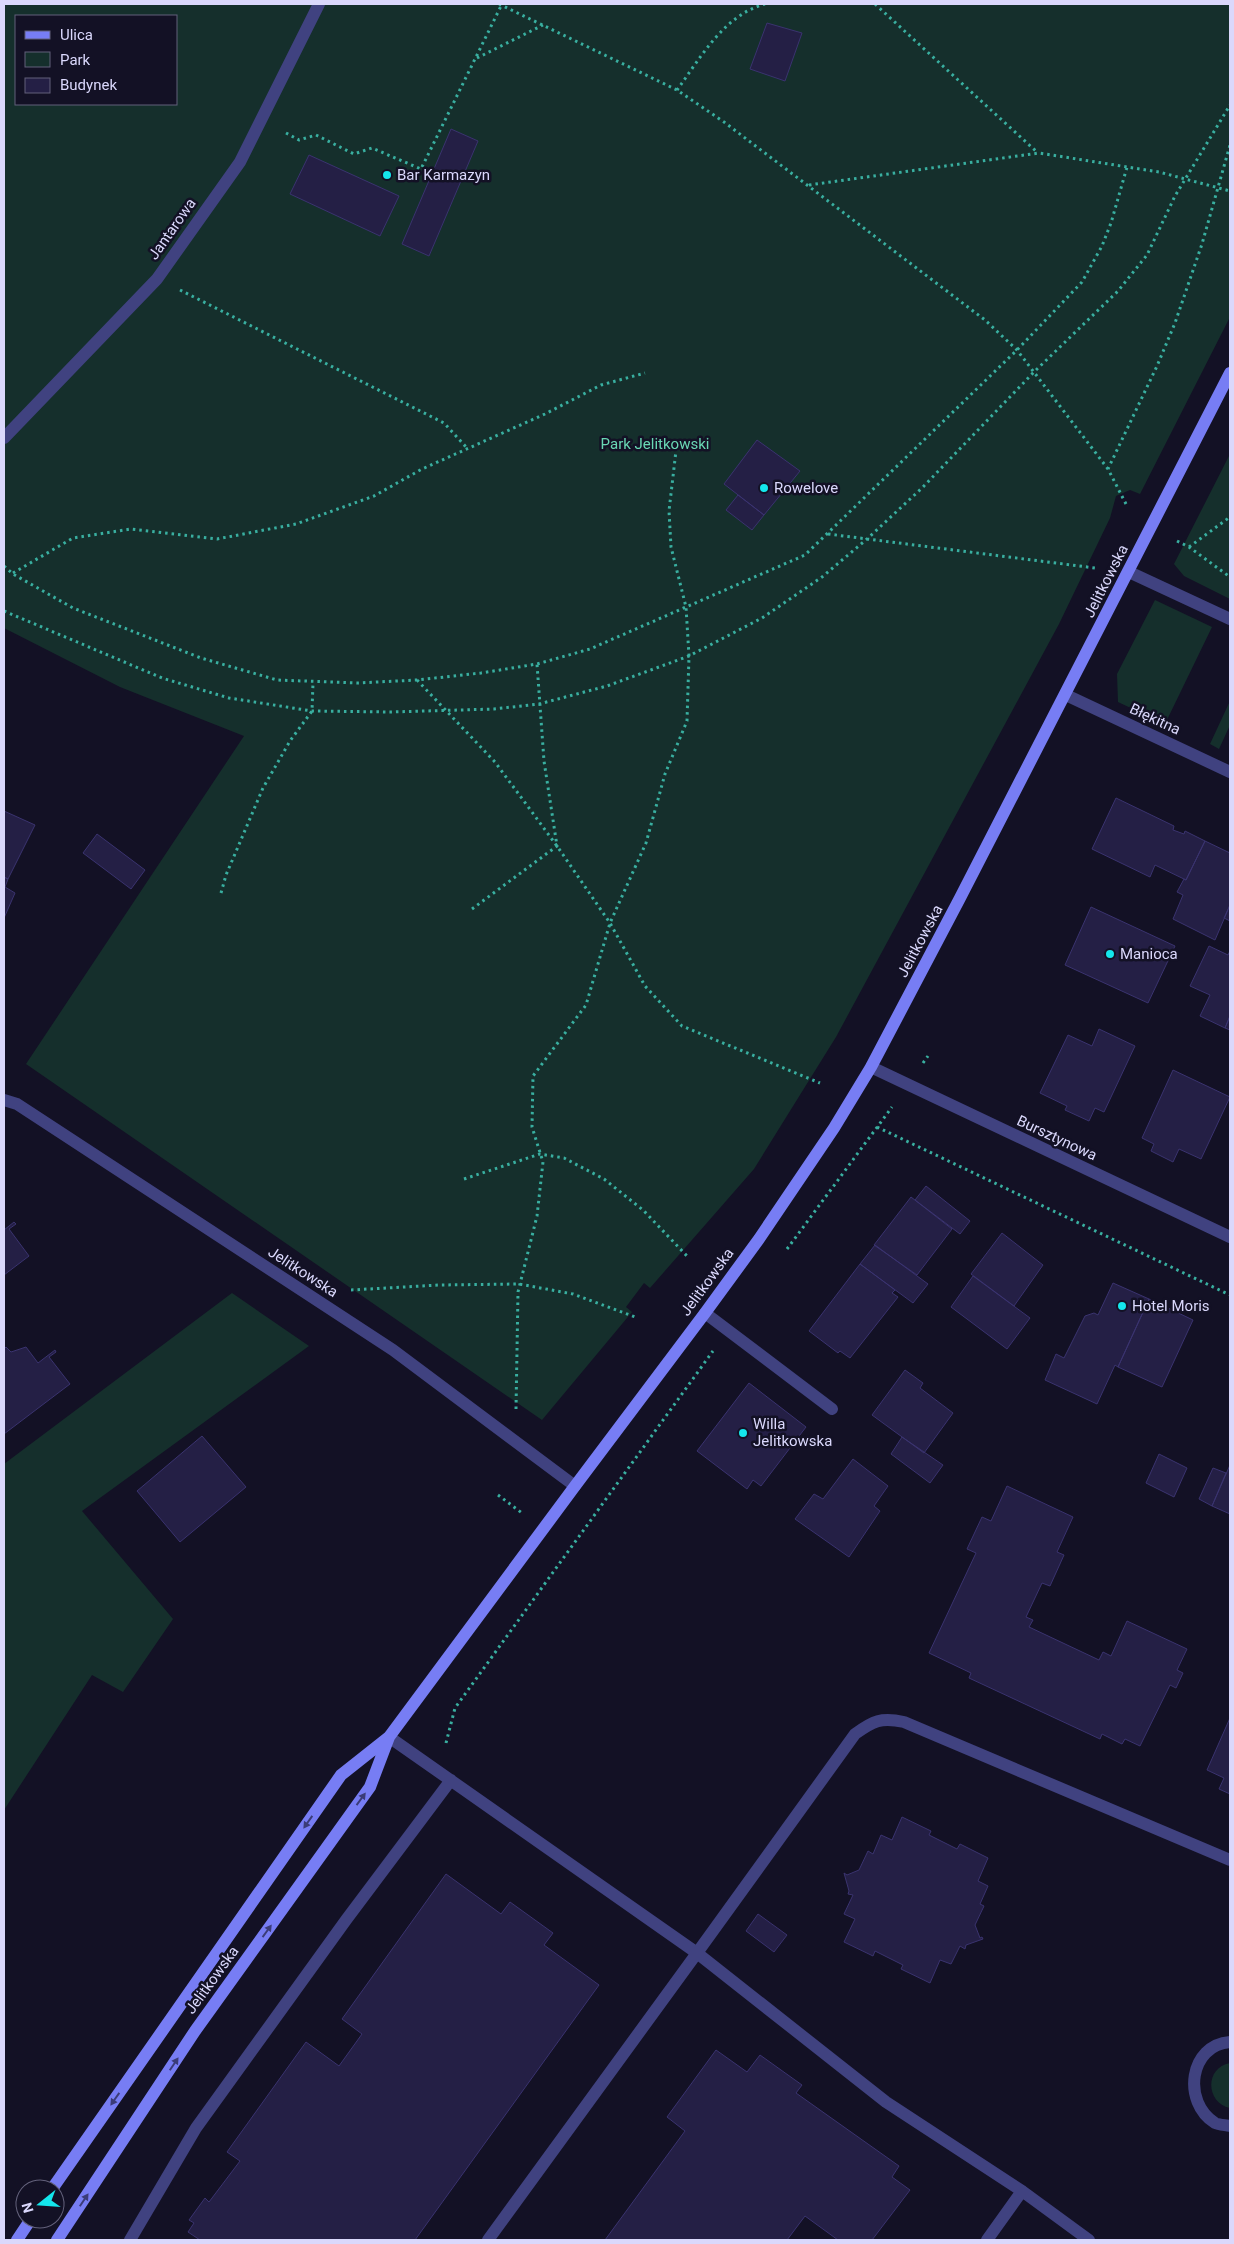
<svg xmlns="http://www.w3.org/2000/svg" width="1234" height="2244" viewBox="0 0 1234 2244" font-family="Roboto,sans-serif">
<rect width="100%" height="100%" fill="#131125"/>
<path fill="#152f2c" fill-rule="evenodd" d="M 4,4 L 1230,4 L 1230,317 L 1140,494 L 1130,490 L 1116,496 L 1110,518 L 1059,624 L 836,1037 L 754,1169 L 650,1288 L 644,1283 L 626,1307 L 632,1312 L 542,1420 L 26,1064 L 244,736 L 120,687 L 4,628 ZM 16,16 L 176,16 L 176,104 L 16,104 Z
M 1230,454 L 1230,599 L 1184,576 L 1174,564 Z
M 1155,600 L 1212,627 L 1165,724 L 1118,702 L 1117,674 Z
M 1230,701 L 1230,725 L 1219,749 L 1210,744 Z
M 232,1293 L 309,1346 L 82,1511 L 173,1619 L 123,1692 L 92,1675 L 4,1810 L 4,1464 Z
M 1230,2063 L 1230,2108 C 1206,2103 1204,2068 1230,2063 Z"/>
<path fill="#241f45" stroke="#3a336f" d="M 767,23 L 802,33 L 785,81 L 750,69 Z
M 451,129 L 478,141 L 429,256 L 402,244 Z
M 309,155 L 399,196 L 380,236 L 290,194 Z
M 757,440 L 800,471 L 764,515 L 724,484 Z
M 738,495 L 764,515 L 752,530 L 726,510 Z
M 1116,798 L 1174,826 L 1173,830 L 1184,834 L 1185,831 L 1205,841 L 1186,880 L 1155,865 L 1150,877 L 1092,849 Z
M 4,811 L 35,825 L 8,879 L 4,877 Z
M 97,834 L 145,870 L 131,889 L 83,853 Z
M 1205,841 L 1230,853 L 1230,905 L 1215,940 L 1173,919 L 1183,895 L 1177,892 L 1184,879 L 1186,880 Z
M 4,877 L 8,879 L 5,887 L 15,893 L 4,918 Z
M 1230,905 L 1230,921 L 1224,918 Z
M 1091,907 L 1175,946 L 1148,1003 L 1065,965 Z
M 1209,946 L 1228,955 L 1230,951 L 1230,1016 L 1225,1028 L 1200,1016 L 1210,995 L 1190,986 Z
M 1230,1016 L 1230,1030 L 1225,1028 Z
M 1099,1029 L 1135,1046 L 1104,1112 L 1095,1108 L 1089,1121 L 1065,1110 L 1067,1106 L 1040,1093 L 1068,1035 L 1092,1046 Z
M 1173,1070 L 1230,1097 L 1201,1159 L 1179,1149 L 1173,1162 L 1151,1151 L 1154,1144 L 1142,1138 Z
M 926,1186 L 970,1221 L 960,1234 L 915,1200 Z
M 911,1197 L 952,1229 L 917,1275 L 874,1245 Z
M 14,1222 L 16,1224 L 9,1229 L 29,1256 L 4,1275 L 4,1230 Z
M 1002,1233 L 1043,1265 L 1014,1306 L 971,1274 Z
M 875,1245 L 928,1284 L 913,1303 L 860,1264 Z
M 860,1264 L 895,1290 L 892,1293 L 898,1297 L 850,1358 L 840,1351 L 838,1353 L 809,1331 Z
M 973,1276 L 1030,1318 L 1007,1349 L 951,1307 Z
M 1113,1283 L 1149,1299 L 1118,1367 L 1115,1365 L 1097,1404 L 1045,1380 L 1056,1354 L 1064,1358 L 1085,1316 L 1094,1313 L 1098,1315 Z
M 1149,1299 L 1193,1320 L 1162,1387 L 1118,1367 Z
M 6,1347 L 11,1352 L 26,1347 L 38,1363 L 55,1350 L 56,1352 L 49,1357 L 70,1384 L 4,1434 L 4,1349 Z
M 905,1370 L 923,1383 L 920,1388 L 953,1413 L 924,1453 L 872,1415 Z
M 749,1383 L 806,1427 L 761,1486 L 753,1480 L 747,1489 L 697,1451 Z
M 202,1436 L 246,1487 L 180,1542 L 137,1491 Z
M 902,1437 L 943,1465 L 930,1483 L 891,1454 Z
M 1159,1454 L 1187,1468 L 1174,1497 L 1146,1483 Z
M 853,1459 L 888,1486 L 874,1506 L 880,1511 L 849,1557 L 795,1519 L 814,1494 L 823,1499 Z
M 1230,1465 L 1230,1514 L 1212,1506 Z
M 1213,1468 L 1226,1473 L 1212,1506 L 1199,1499 Z
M 1007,1486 L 1073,1517 L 1057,1552 L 1064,1555 L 1050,1586 L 1042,1583 L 1026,1617 L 1033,1620 L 1029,1627 L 1099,1660 L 1103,1652 L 1111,1656 L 1127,1621 L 1187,1649 L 1177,1670 L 1183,1673 L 1176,1688 L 1170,1685 L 1140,1746 L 1125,1739 L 1122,1744 L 1102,1734 L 1100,1739 L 969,1678 L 971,1673 L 929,1653 L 976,1553 L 967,1549 L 982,1517 L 991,1521 Z
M 1230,1718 L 1230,1794 L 1219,1789 L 1224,1778 L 1207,1770 Z
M 902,1817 L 931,1831 L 929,1835 L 957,1849 L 960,1844 L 988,1858 L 978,1881 L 988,1886 L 980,1904 L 984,1906 L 975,1925 L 980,1938 L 982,1937 L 983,1939 L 966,1945 L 965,1949 L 960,1946 L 951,1964 L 940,1960 L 930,1983 L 901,1969 L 903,1965 L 875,1951 L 873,1956 L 844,1942 L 855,1919 L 844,1914 L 853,1895 L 848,1894 L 849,1891 L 844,1873 L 847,1875 L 859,1870 L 868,1851 L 873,1854 L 881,1835 L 892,1840 Z
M 446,1874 L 501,1914 L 510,1902 L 553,1933 L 544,1945 L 599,1985 L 415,2240 L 200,2240 L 188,2232 L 194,2223 L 189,2220 L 205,2198 L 209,2202 L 240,2161 L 227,2152 L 306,2042 L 339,2066 L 362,2034 L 342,2019 Z
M 758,1914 L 787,1935 L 774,1952 L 746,1931 Z
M 716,2050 L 747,2072 L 760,2055 L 802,2085 L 796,2093 L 899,2166 L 892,2177 L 910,2190 L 872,2240 L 838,2240 L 805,2216 L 787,2240 L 605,2240 L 685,2131 L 667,2117 Z"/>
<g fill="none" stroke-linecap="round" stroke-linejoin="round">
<path stroke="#39afa0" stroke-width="3" stroke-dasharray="2.5 4" stroke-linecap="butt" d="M 499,4 L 677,90 L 724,122 L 985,320 L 1017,350 L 1108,469
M 875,4 L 1038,153
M 477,58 L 543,25
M 677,90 C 701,57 724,15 765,4
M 286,133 L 299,140 L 316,135 L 354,154 L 372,148 L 421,169 L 502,4
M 809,185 L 1039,153 L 1159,172 L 1230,191
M 180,290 L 444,423 L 467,448
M 1126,504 L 1108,469 L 1157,366 L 1175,323 L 1202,244 L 1230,145
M 828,534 L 1095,568
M 1177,541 L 1189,547 L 1230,577
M 1189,547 L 1230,517
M 4,566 L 13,574 L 73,608 L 201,658 L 277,680 L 357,683 L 417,680 L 481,673 L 537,664 L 590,649 L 805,555 L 1017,350 L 1082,282 L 1102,246 L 1111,223 L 1127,167
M 13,573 L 73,538 L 131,529 L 217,539 L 296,524 L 374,496 L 422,469 L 545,414 L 601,385 L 645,373
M 4,611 L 162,678 L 229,698 L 312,711 L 390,712 L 494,709 L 539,704 L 607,686 L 689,656 L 762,618 L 822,577 L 867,539 L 922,488 L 1034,372 L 1118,291 L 1147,255 L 1175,196 L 1230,105
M 417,680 L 495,762 L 557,846 L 610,923 L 645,986 L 682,1026 L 820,1083
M 221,893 L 226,875 L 263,788 L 290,741 L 312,711 L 313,683
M 472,909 L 557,846 L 544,761 L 537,664
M 923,1063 L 928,1056
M 877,1127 L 1230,1295
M 464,1179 L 540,1154 L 564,1158 L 604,1179 L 643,1210 L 687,1256
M 787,1249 L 892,1107
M 351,1290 L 439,1285 L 519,1284 L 573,1294 L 638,1318
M 516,1409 L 518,1292 L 537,1216 L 543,1162 L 532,1127 L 533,1076 L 586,1005 L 610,923 L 646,843 L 665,774 L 687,721 L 689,656 L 686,607 L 671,547 L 669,511 L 677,442
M 498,1495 L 522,1513
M 446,1743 L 455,1708 L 713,1351"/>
<path stroke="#404280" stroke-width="12" d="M 1129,572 L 1230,619
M 4,1100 L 17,1104 L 393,1350 L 575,1486
M 705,1313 L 832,1409
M 389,1737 L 697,1953 L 855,1734 C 873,1721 881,1717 904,1722 L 1230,1860
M 1230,2042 C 1189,2045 1182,2102 1215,2123 C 1219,2125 1226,2125 1230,2126
M 130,2240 L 196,2128 L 346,1920 L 451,1780
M 488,2240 L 697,1953 L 886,2102 L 1022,2191 L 1089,2240
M 987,2240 L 1022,2191"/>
<path stroke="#404280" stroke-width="12" d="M 4,438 L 157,279 L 240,162 L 319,4
M 1066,695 L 1230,772
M 871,1067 L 1230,1237"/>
<path stroke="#777df4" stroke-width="12" d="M 52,2189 L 341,1775 L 389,1737
M 17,2240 L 31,2219
M 57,2240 L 195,2031 L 370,1787 L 389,1737 L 575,1486 L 705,1313 L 759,1239 L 834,1128 L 871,1067 L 960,898 L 1230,373"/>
</g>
<defs><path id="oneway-solid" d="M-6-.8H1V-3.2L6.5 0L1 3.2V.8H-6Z" transform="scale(1.25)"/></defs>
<g fill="#3b3c78">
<use href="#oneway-solid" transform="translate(361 1799) rotate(-54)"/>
<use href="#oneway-solid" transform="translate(308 1822) rotate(125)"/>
<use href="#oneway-solid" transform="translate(267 1931) rotate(-54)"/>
<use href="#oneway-solid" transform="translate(174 2064) rotate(-56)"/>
<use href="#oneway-solid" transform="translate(115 2099) rotate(125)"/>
<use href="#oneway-solid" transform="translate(84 2200) rotate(-56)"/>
</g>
<g fill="#14e6ec" stroke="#131125" stroke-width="2">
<circle cx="387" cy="175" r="5"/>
<circle cx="764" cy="488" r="5"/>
<circle cx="1110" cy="954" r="5"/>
<circle cx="1122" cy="1306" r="5"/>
<circle cx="743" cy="1433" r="5"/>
</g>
<g text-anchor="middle" stroke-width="5" stroke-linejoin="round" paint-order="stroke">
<g font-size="15" fill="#dad8fc" stroke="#131125" text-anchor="start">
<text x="397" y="180">Bar Karmazyn</text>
<text x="774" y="493">Rowelove</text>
<text x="1120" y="959">Manioca</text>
<text x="1132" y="1311">Hotel Moris</text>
<text x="753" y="1429">Willa<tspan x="753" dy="17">Jelitkowska</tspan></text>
</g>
<g font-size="15" fill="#dad8fc" stroke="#131125">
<text transform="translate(172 229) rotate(-55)" y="5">Jantarowa</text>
<text transform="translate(1106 581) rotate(-63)" y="5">Jelitkowska</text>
<text transform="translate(1155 719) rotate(25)" y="5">Błękitna</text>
<text transform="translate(920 941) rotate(-62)" y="5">Jelitkowska</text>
<text transform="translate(1057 1138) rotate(25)" y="5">Bursztynowa</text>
<text transform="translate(303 1272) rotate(33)" y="5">Jelitkowska</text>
<text transform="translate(707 1282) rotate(-54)" y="5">Jelitkowska</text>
<text transform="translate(212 1980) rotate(-54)" y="5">Jelitkowska</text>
</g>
<g font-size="15" fill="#69d7b4" stroke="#131125">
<text x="655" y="449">Park Jelitkowski</text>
</g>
</g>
<rect width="1234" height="2244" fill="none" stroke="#dad8fc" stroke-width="10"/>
<rect x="15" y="15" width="162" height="90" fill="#131125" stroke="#63617b"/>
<rect x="25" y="31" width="25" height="8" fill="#777df4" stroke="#63617b"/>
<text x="60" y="40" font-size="15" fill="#dad8fc">Ulica</text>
<rect x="25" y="52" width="25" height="15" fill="#152f2c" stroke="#63617b"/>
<text x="60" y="65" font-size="15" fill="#dad8fc">Park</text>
<rect x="25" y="78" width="25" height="15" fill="#241f45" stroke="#63617b"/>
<text x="60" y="90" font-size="15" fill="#dad8fc">Budynek</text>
<g transform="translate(40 2204) rotate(253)"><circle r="24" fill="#131125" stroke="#63617b"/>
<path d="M0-4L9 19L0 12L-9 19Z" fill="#14e6ec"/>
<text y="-8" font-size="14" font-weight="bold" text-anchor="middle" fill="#dad8fc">N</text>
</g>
</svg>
